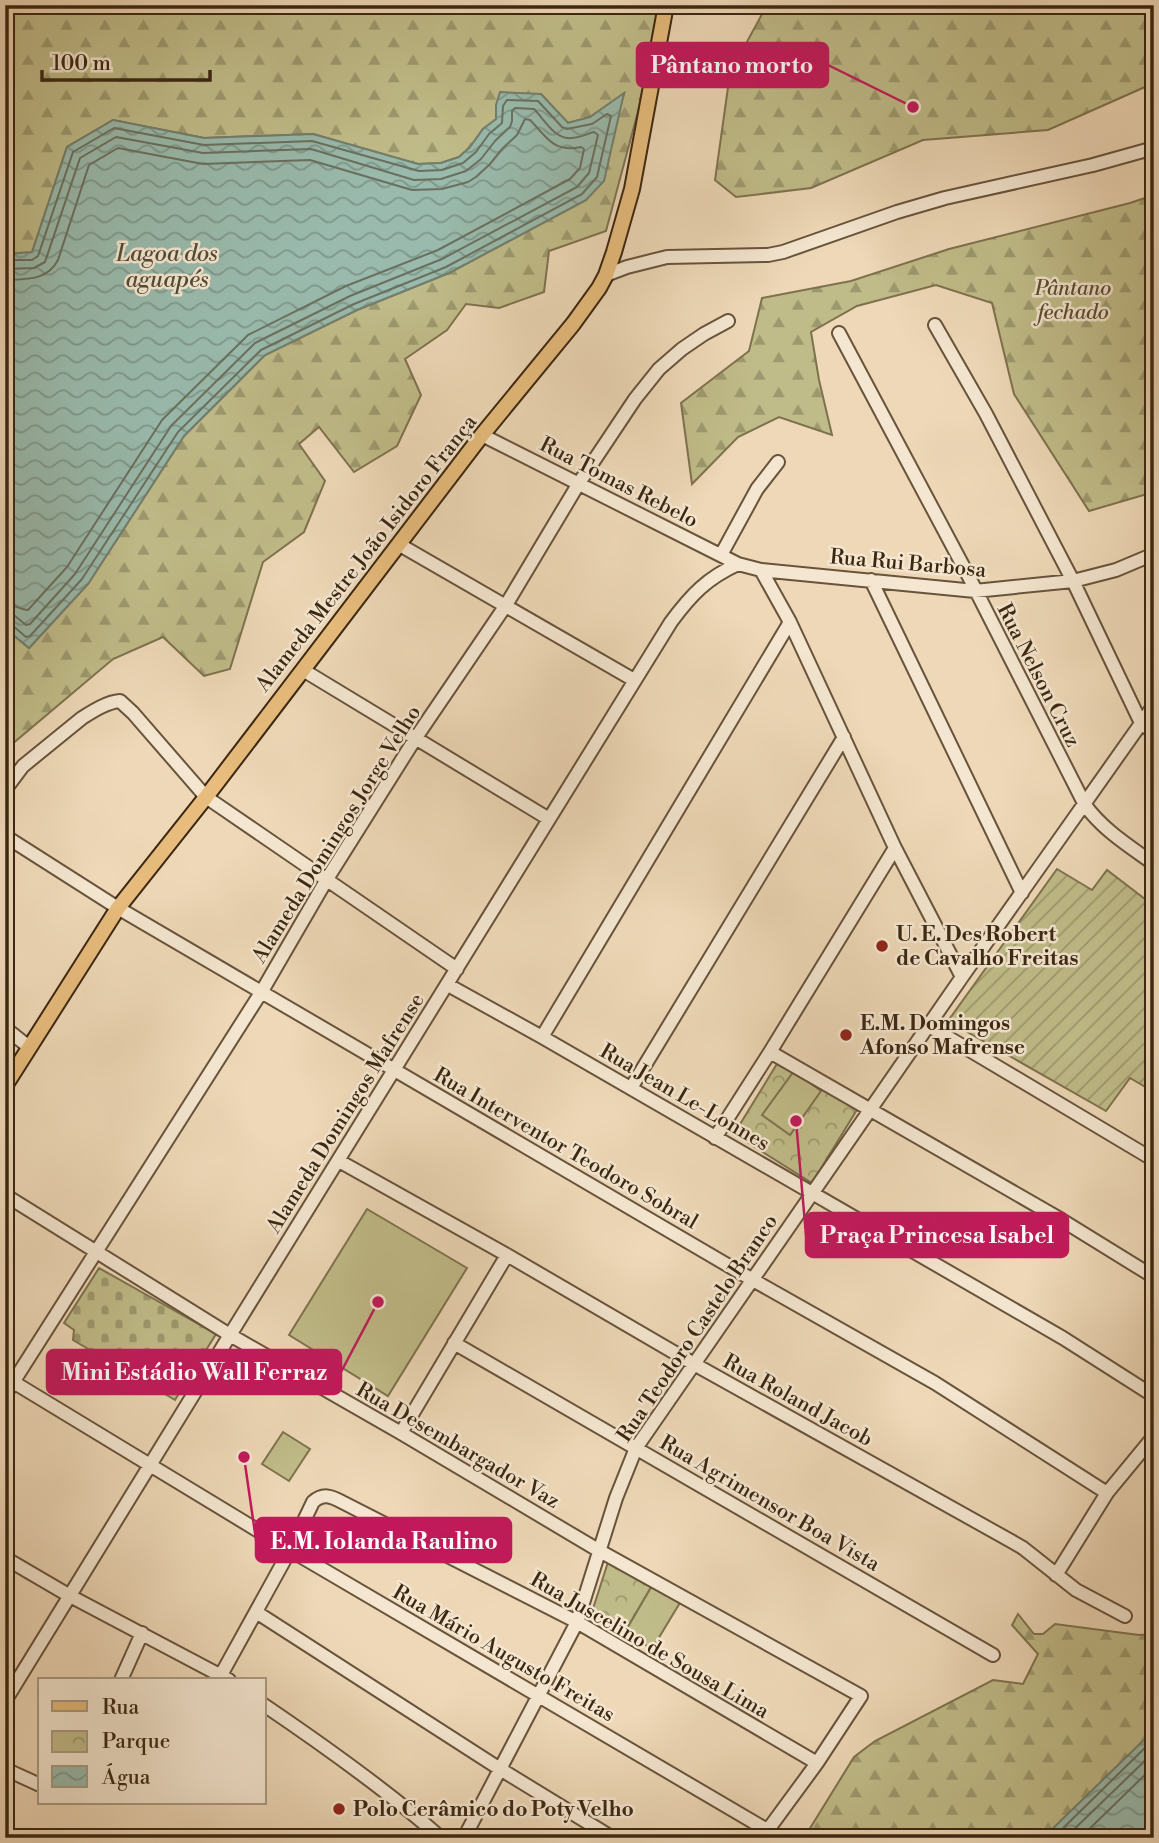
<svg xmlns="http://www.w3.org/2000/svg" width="1159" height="1843" viewBox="0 0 1159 1843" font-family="'Libre Bodoni',serif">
<defs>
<pattern id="forest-firs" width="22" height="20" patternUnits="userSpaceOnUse" patternTransform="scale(1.75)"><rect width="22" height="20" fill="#c0bc89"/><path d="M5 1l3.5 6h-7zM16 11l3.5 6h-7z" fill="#9d996f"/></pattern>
<pattern id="cemetery-stones" width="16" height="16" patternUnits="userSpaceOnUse" patternTransform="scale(1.75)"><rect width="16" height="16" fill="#c0bc89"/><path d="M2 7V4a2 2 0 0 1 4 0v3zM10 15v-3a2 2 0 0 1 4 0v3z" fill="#9d996f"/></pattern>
<pattern id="park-crowns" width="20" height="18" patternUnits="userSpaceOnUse" patternTransform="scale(1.75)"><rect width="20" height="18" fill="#c0bc89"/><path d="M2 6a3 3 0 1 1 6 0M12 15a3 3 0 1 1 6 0" fill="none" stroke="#9d996f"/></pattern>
<pattern id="garden-furrows" width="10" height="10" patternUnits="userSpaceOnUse" patternTransform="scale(1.75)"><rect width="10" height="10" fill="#c0bc89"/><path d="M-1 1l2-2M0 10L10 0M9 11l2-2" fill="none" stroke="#9d996f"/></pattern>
<pattern id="water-waves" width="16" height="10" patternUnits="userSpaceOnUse" patternTransform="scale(1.75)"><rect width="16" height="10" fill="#99baac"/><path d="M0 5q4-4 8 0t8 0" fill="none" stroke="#7e978b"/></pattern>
</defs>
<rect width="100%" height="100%" fill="#eed8b7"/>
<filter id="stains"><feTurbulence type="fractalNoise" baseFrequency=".00286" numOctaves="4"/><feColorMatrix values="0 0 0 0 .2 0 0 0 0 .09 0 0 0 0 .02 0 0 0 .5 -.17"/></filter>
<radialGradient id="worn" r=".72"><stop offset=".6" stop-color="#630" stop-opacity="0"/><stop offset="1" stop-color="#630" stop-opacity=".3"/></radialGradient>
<path fill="url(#forest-firs)" stroke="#7e724e" stroke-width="2" d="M 5,5 L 647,5 L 662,22 L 606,231 L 549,251 L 544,292 L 499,308 L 466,304 L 447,330 L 405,359 L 421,395 L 397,446 L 354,472 L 319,427 L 299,444 L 325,481 L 304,532 L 263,562 L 230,669 L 204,676 L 163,637 L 113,659 L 5,750 L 5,628 L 29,648 L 88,584 L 184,436 L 265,355 L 357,310 L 449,273 L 586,200 L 624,94 L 590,117 L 568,123 L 541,94 L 496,105 L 497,119 L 483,129 L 470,147 L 459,157 L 441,163 L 418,164 L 313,134 L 204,138 L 113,120 L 67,147 L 32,253 L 5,254 Z
M 767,5 L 1154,5 L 1154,83 L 1048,130 L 923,140 L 811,188 L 736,197 L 715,180 L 730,73 Z
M 1154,195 L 1154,492 L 1089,511 L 1014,394 L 992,303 L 936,285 L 857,306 L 811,332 L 819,380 L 832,435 L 779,417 L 738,437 L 692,484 L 681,403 L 749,351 L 762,298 L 851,281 L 949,249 L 1130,203 Z
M 1018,1614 L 1034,1634 L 1043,1634 L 1055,1624 L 1139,1635 L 1154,1634 L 1154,1838 L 804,1838 L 854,1757 L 875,1741 L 993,1680 L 1023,1684 L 1038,1654 L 1012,1625 Z"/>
<path fill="url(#cemetery-stones)" stroke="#7e724e" stroke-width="2" d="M 99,1268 L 216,1334 L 175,1400 L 73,1340 L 74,1330 L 64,1323 Z"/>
<path fill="url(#park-crowns)" stroke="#7e724e" stroke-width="2" d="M 780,1059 L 858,1108 L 812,1183 L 734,1134 Z
M 609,1559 L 653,1584 L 625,1632 L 591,1615 Z"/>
<path fill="url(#garden-furrows)" stroke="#7e724e" stroke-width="2" d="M 1057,869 L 1092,890 L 1107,870 L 1154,906 L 1154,1092 L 1130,1078 L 1106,1111 L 948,1021 Z"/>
<path fill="#c0bc89" stroke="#7e724e" stroke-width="2" d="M 794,1071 L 821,1091 L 790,1135 L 762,1115 Z
M 367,1209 L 467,1268 L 388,1396 L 289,1335 Z
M 283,1432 L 310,1449 L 289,1481 L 262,1464 Z
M 653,1584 L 681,1601 L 652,1649 L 625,1632 Z"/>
<path fill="url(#water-waves)" stroke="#737f6e" stroke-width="2" d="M 500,92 L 541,94 L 568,123 L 590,117 L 624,93 L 604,181 L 586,200 L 449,273 L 357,310 L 265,355 L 184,436 L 88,584 L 29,648 L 5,628 L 5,254 L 32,252 L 67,147 L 113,120 L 204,138 L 313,134 L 418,164 L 441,163 L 459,157 L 470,147 L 483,129 L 496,119 L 496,105 Z
M 1154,1730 L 1154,1838 L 1043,1838 Z"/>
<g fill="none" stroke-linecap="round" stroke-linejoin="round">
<path stroke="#6a705f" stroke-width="2" d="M 5,260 L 32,260 L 38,256 L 73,152 L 114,128 L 204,145 L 312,141 L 419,171 L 442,170 L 463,163 L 476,152 L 489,134 L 502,123 L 503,106 L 507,100 L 538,101 L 562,127 L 567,129 L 592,124 L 607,114 L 611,116 L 597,177 L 582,194 L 446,267 L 354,304 L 261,350 L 178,432 L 82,579 L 30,636 L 26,637 L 12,625 L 5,624
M 5,269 L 34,268 L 45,262 L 80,158 L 116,137 L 203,153 L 311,149 L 414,180 L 441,179 L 466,171 L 481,159 L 495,141 L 510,127 L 512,121 L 512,111 L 515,108 L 534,109 C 544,119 555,140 571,138 C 579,138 587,134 594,132 L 598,135 L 589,173 L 577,187 L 442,259 L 350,296 L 255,343 L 171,426 L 75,574 L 30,624 L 26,625 L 15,616 L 5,615
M 5,280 C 26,279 47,281 58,260 L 89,165 L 118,148 L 203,164 L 310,160 L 412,190 L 442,189 L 468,182 L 476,177 L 490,164 L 503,148 L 517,135 L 525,119 L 530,120 C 547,137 553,153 581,147 L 584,149 L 580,168 L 570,179 L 438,250 L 346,286 L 248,335 L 162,420 L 67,567 L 28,610 C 21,610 13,604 5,604
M 1053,1838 L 1154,1739
M 1065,1838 L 1154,1752
M 1080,1838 L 1154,1766"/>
<defs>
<path id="minor" d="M 606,275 L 627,267 L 667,257 L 768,255 L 783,252 L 897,212 L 945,198 L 1093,165 L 1154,148
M 935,325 L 986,414 L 1073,581 L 1141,723 L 1154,733
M 839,333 L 969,577 L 1085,805 C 1103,830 1129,846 1154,864
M 482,435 L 738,564 L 761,570 L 975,591 L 1073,581 L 1116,570 L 1154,554
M 400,545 L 634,680
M 721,555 L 757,489 L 778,462
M 761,570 L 790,622 L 895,848 L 962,977
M 871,580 L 1022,893
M 303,670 L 549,819
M 5,790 L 23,766 L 82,718 C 93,711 107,702 120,701 L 133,713 L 206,797 L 457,969
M 5,836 L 118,908 L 753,1280 L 935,1383 L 1107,1493
M 448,985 L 542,1037 L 1063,1338 L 1154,1396
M 929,1026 L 1154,1160
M 5,1028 L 29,1047
M 542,1037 L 790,622
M 770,1052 L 1060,1219 L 1154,1277
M 631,1088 L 844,737
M 715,1138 L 770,1052 L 895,848
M 339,1161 L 507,1255 L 694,1364 L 1011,1541 L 1023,1548 L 1076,1590 L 1125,1616
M 5,1195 L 230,1335 L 401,1433 L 598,1550 L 861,1696 L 817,1763 L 762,1838
M 454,1343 L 993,1655
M 5,1377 L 290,1550 L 767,1830
M 5,1395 L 262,991 L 327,879 L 415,739 L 506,605 L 579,483 L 635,399 L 659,369 L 682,349 L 704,334 L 728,321
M 401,1433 L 507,1255
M 5,1558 L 70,1596 L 229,1680
M 1056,1575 L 1107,1493 L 1154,1436
M 256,1612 L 500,1769 L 613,1838
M 221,1675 L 290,1550 L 313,1502 C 323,1493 331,1496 342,1502 L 577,1622 L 817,1763
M 121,1680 L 142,1633
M 5,1701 L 230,1335 L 671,622 C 691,595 707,578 738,564
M 264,1705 C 323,1745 387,1790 441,1838
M 5,1769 L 40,1785
M 464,1838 L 577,1622 L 616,1498 L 636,1448 L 962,977 L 1154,705"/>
<path id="major" d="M 5,1086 L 118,908 L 206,797 L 482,435 L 573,324 L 599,288 L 606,275 L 614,252 L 632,189 L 666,5"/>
</defs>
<use href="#minor" stroke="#68533b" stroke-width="16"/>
<use href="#major" stroke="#3b2712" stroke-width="18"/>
<use href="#minor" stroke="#f4e6d0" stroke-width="12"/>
<use href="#major" stroke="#e7bc7c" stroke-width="14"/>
</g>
<g fill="#8f2418" stroke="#f4e6d0" stroke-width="2.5">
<circle cx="882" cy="946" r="7"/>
<circle cx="846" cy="1035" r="7"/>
<circle cx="339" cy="1809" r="7"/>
</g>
<g text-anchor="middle" stroke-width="5" stroke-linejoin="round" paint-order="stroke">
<g font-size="21" font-style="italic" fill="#5c4c30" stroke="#f4e6d0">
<text x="1073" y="295">Pântano<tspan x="1073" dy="24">fechado</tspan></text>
</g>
<g font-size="21" fill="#3b2712" stroke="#f4e6d0">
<text transform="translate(619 482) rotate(27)" y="7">Rua Tomas Rebelo</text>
<text transform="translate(366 553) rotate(-52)" y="7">Alameda Mestre João Isidoro França</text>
<text transform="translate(908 563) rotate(5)" y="7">Rua Rui Barbosa</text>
<text transform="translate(1039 675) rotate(63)" y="7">Rua Nelson Cruz</text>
<text transform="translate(336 834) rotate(-58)" y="7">Alameda Domingos Jorge Velho</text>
<text transform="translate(685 1097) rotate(30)" y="7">Rua Jean Le-Lonnes</text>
<text transform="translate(345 1113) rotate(-58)" y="7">Alameda Domingos Mafrense</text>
<text transform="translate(566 1148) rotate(30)" y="7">Rua Interventor Teodoro Sobral</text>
<text transform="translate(697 1328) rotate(-56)" y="7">Rua Teodoro Castelo Branco</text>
<text transform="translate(798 1400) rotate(29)" y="7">Rua Roland Jacob</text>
<text transform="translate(458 1445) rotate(30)" y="7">Rua Desembargador Vaz</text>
<text transform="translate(770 1503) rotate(30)" y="7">Rua Agrimensor Boa Vista</text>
<text transform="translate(650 1645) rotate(30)" y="7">Rua Juscelino de Sousa Lima</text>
<text transform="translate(504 1653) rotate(30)" y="7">Rua Mário Augusto Freitas</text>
</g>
<g font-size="21" font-weight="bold" fill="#3b2712" stroke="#f4e6d0" text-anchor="start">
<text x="896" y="941">U. E. Des Robert<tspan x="896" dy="24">de Cavalho Freitas</tspan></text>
<text x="860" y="1030">E.M. Domingos<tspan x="860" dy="24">Afonso Mafrense</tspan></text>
<text x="353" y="1816">Polo Cerâmico do Poty Velho</text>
</g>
<g font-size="23" font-style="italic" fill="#524c38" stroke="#f4e6d0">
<text x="167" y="261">Lagoa dos<tspan x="167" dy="26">aguapés</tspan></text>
</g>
</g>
<path fill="none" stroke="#c2185b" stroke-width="2.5" d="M913 107L828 65M796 1121L806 1235M378 1302L341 1372M244 1457L256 1540"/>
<g fill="#c2185b" stroke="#f4e6d0" stroke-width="2.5">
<circle cx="913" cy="107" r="7"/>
<circle cx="796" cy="1121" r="7"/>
<circle cx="378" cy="1302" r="7"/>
<circle cx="244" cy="1457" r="7"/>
</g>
<g fill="#c2185b" stroke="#c2185b" stroke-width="2.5">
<rect x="637" y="43" width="191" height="44" rx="7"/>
<rect x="806" y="1213" width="262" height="44" rx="7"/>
<rect x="47" y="1350" width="294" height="44" rx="7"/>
<rect x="256" y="1518" width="255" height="44" rx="7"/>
</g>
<g font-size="23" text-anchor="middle" font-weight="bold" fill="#fff">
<text x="732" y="73">Pântano morto</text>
<text x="937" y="1243">Praça Princesa Isabel</text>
<text x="194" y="1380">Mini Estádio Wall Ferraz</text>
<text x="384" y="1549">E.M. Iolanda Raulino</text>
</g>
<rect width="1159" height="1843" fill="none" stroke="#eed8b7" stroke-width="28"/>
<rect x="7" y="7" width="1145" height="1829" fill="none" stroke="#3b2712" stroke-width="3.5"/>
<rect x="14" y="14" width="1131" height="1815" fill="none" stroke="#3b2712" stroke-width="2"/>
<rect x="38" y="1678" width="228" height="126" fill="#f4e6d0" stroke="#aa9a84" stroke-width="2"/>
<rect x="52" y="1701" width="35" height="10" fill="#e7bc7c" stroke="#aa9a84" stroke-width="2"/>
<text x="102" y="1714" font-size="21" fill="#3b2712">Rua</text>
<rect x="52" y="1731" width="35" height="21" fill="url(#park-crowns)" stroke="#aa9a84" stroke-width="2"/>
<text x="102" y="1748" font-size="21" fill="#3b2712">Parque</text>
<rect x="52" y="1766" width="35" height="21" fill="url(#water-waves)" stroke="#aa9a84" stroke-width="2"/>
<text x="102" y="1784" font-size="21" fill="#3b2712">Água</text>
<path d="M42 70v10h168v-10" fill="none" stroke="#3b2712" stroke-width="3.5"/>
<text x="52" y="70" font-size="21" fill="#3b2712" stroke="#f4e6d0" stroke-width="5" paint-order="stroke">100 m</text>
<rect width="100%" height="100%" filter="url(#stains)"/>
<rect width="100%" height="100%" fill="url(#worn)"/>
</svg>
